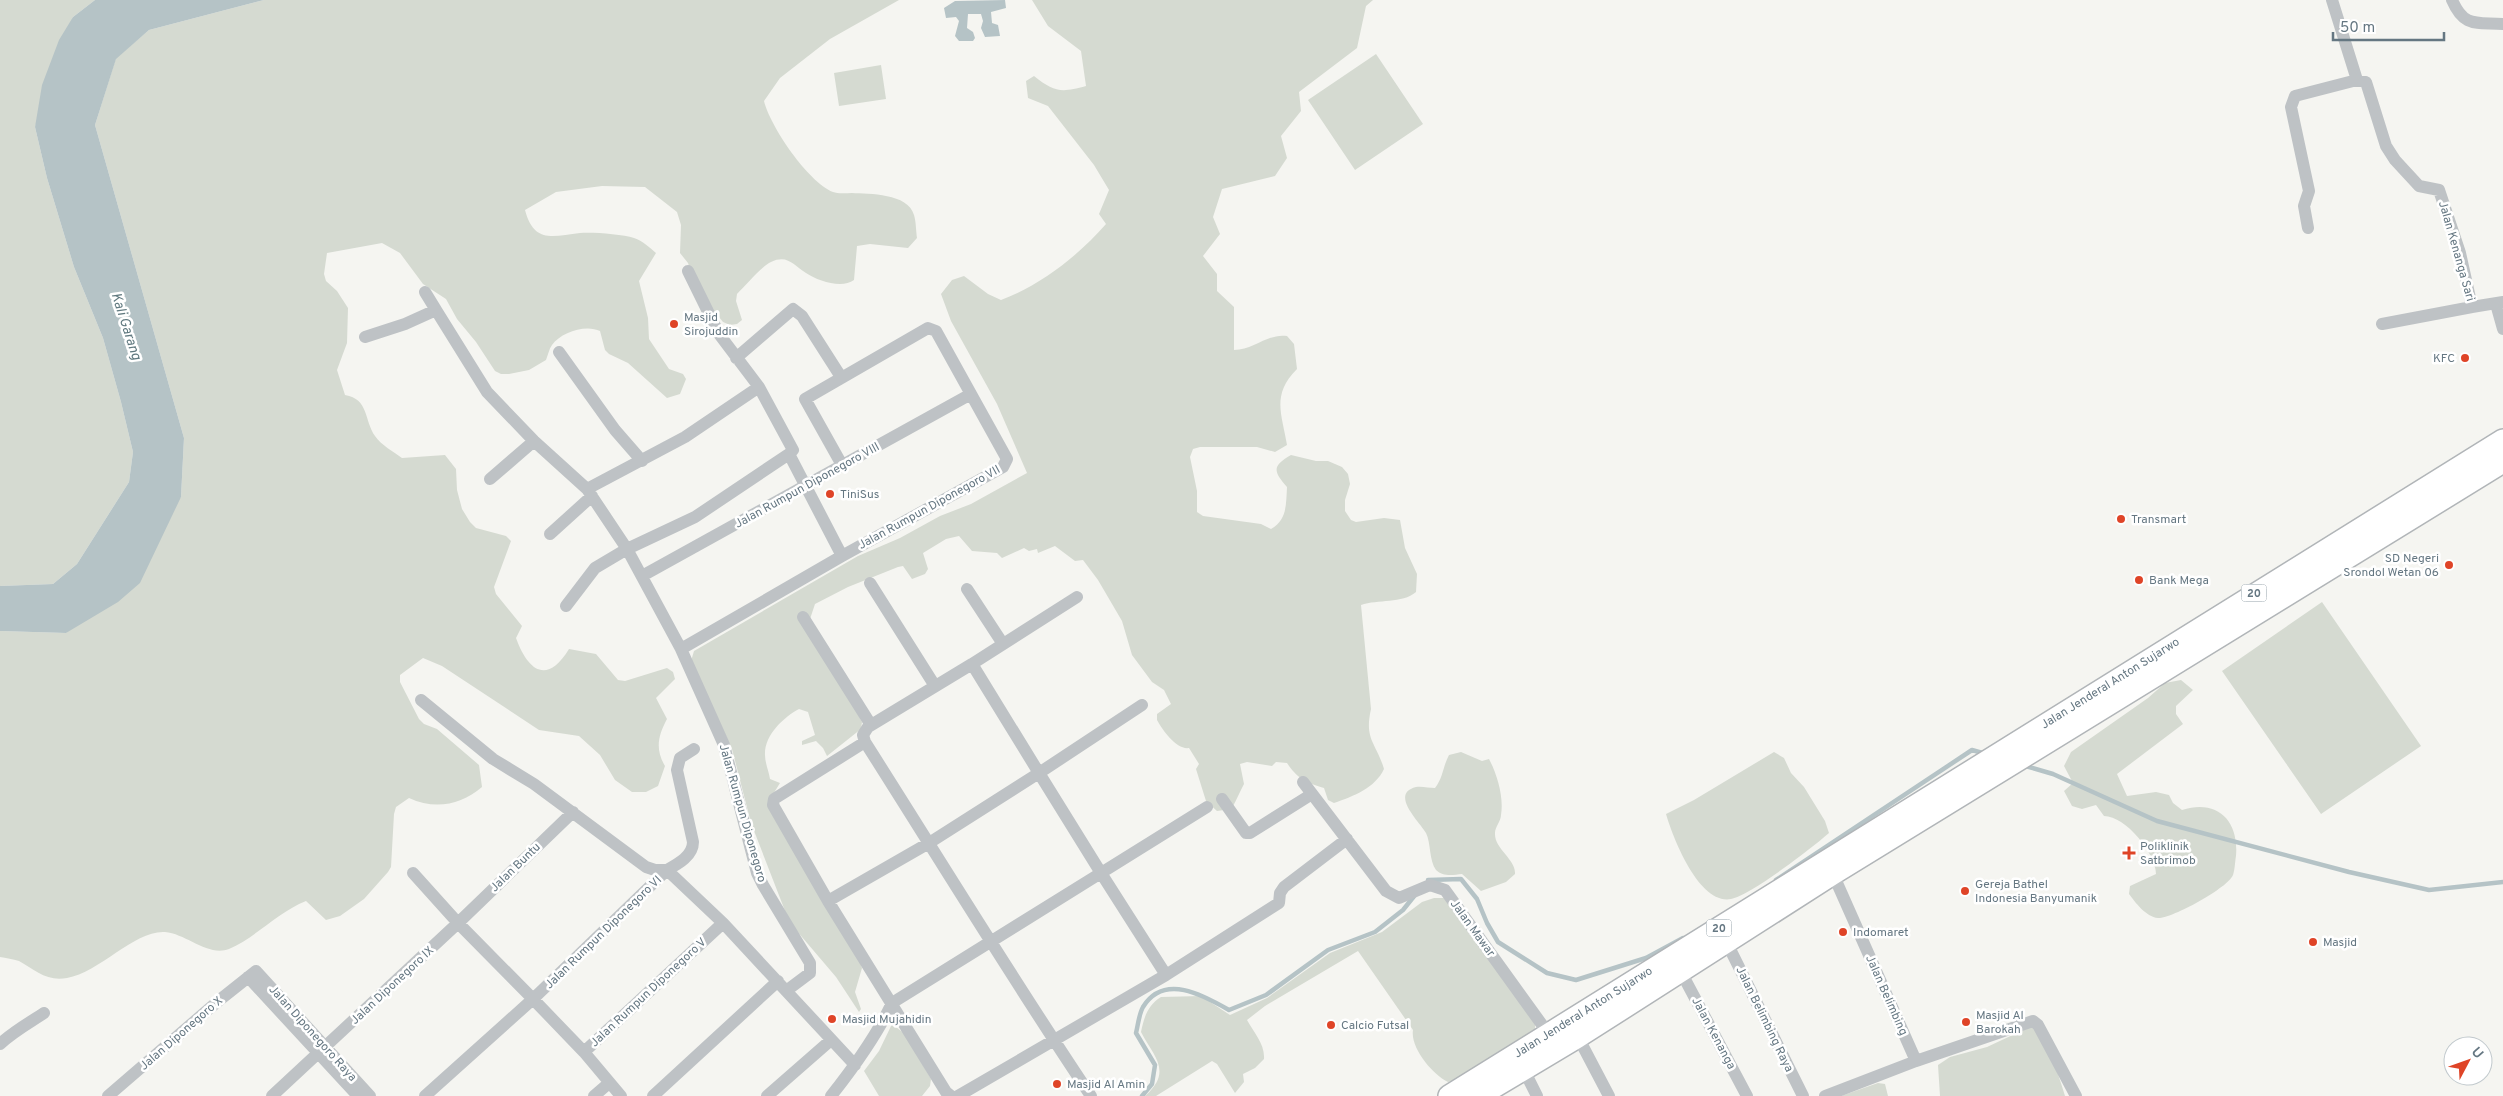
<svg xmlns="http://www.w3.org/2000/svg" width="2503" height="1096" viewBox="0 0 2503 1096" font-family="Overpass,sans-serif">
<rect width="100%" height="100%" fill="#f5f5f1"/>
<path fill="#d5dad1" d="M 0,0 L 95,0 L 73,17 L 35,127 L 47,178 L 74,267 L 103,338 L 121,402 L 133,452 L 129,482 L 77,564 L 53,584 L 0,586 Z
M 264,0 L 899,0 L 830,39 L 780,78 L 764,101 C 770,126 808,182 833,192 C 838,194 846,193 852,193 C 869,194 908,193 914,215 C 916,221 916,231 917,238 L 908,248 L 870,244 L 857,246 L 854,280 C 842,289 818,281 806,273 C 794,266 788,254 771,262 C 762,266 745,286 737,294 L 736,301 L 742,320 L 737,324 L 730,325 L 723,322 L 697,290 L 688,263 L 680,253 L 681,225 L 677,212 L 645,187 L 602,186 L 556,192 L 525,210 C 534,244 553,236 580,233 C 592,232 622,234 634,238 C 643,241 649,247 656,253 L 639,281 L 648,318 L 649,339 L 669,369 L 683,374 L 686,379 L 680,394 L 667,398 L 628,363 L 609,354 L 605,350 L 600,331 C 586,324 561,332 552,345 C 549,349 548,355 546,360 L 529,370 L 509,374 L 501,374 L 495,371 L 476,342 L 457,319 L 446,299 L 423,284 L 400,253 L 382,243 L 327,253 L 324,274 L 326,281 L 337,291 L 348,308 L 347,343 L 337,370 L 345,395 C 369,399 364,420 375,436 C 381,445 394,452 402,458 L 445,455 L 456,469 L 457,490 L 462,509 L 470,522 L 476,528 L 506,536 L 511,541 L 494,587 L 496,594 L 522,626 L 516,638 C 528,671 547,685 569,649 L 596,654 L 618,680 L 625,681 L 667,668 L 673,672 L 675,679 L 656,698 L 667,719 C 658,736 655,749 665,766 L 658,786 L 646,792 L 632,792 L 615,780 L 600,755 L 579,736 L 539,730 L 442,666 L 423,658 L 400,675 L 400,682 L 419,719 L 424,724 L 437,729 L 479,765 L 482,787 C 461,805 435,810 409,798 L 396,807 L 394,814 L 391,867 L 388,872 L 364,899 L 340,916 L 326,920 L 306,901 C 278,912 255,938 229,949 C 208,957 187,934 165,932 C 135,930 100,972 67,978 C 47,982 35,970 19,961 C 13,959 6,958 0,957 L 0,631 L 66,633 L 181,497 L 184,438 L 95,125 L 116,58 L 149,30 Z
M 1032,0 L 1373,0 L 1366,6 L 1357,48 L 1299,92 L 1301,111 L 1281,136 L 1287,158 L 1275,176 L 1222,189 L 1213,217 L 1220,234 L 1203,256 L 1217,274 L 1217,291 L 1234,307 L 1234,350 C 1254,350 1268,333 1287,336 L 1294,344 L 1297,369 C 1271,395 1282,414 1287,445 L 1275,452 L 1257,447 L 1200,447 L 1193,449 L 1190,457 L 1197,491 L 1197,512 L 1203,516 L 1261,524 L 1271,529 C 1287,520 1286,505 1287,487 C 1273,471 1272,466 1291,455 L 1316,461 L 1328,461 L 1342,467 L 1348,474 L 1350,484 L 1345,500 L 1345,511 L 1351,520 L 1356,522 L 1384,518 L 1400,520 L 1405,548 L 1417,574 L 1416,592 C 1402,604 1378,599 1361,605 L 1371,709 C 1364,740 1376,742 1384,769 C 1375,788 1354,796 1334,803 L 1328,800 L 1324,788 C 1306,783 1297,778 1287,763 L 1276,762 L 1272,766 L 1247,762 L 1240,764 L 1244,784 C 1240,791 1235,804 1231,809 L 1217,811 L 1206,801 L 1196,769 L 1199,764 L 1189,748 C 1177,750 1163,731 1157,720 L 1157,714 L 1171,704 L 1164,690 L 1152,682 L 1132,655 L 1122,621 L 1098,580 L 1083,560 L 1075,561 L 1055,546 L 1038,553 L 1037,549 L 1029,551 L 1024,548 L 1002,558 L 997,553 L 972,551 L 959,536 L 946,539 L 923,553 L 928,569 L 925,574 L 912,579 L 903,566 L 898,567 L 848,587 L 815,604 L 810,619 L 862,722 L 861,729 L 827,756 L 823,748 L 816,741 L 802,745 L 802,741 L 815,735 L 808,712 L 799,709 C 784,717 764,735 765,755 C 765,763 769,772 770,779 L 780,783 L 772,796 L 859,959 L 862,968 L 855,992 L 861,1009 L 859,1012 L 836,977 L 796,930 L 787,916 L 751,823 L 732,749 L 691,661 L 694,651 L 858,556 L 900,538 L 940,516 L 971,504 L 1027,473 L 997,404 L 951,321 L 941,294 L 952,280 L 964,276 L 988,294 L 1001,300 C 1041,285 1078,256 1106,224 L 1099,214 L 1109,190 L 1094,165 L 1048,106 L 1028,98 L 1026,81 L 1034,76 C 1054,92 1061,93 1086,86 L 1081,51 L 1048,26 Z
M 1376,54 L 1423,124 L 1355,170 L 1308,100 Z
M 881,65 L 886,99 L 839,106 L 834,73 Z
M 2322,602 L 2421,746 L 2321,814 L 2222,671 Z
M 2181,680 L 2193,690 L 2176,706 L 2176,714 L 2183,724 L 2117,774 L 2127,796 L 2156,792 L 2169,795 L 2173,803 L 2182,810 C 2217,799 2239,820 2236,856 C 2235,861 2235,869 2233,875 C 2228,888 2171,919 2158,918 C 2146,917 2135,902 2129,894 L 2130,886 L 2156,874 C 2156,854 2126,816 2104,816 L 2096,805 L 2082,809 L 2072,806 L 2064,791 L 2073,783 L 2064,766 L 2071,752 L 2148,698 L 2165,683 Z
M 1461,752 L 1482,761 L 1489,759 C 1497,774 1504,797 1501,815 C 1501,821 1495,827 1495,833 C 1494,849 1516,859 1515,874 L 1506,882 L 1481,891 L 1462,874 C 1453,875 1443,877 1436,870 C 1429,861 1431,843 1426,833 C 1420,822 1389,794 1416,787 C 1422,786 1429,788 1435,788 C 1443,778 1443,766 1449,755 Z
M 1774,752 L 1784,758 L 1791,773 L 1804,787 L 1825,821 L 1829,833 C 1812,848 1751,895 1731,899 C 1699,905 1673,838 1666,814 L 1694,800 Z
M 1434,898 L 1446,898 L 1535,1024 L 1535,1030 L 1472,1075 L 1448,1082 C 1433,1075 1410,1048 1413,1030 L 1358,951 L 1265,1006 L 1247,1020 C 1254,1033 1265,1044 1264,1059 L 1255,1068 L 1243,1074 L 1244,1082 L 1235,1093 L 1217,1064 L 1212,1061 L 1156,1096 L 1145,1096 C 1173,1071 1154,1057 1141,1032 C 1144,1017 1148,1005 1161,997 L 1201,996 L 1230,1015 L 1267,998 L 1330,953 L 1382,932 L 1422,902 Z
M 892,1024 L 905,1034 L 931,1079 L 930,1086 L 922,1096 L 879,1096 L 864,1071 L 879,1051 Z
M 2034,1025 C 2037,1040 2046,1043 2051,1055 C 2056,1069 2061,1082 2065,1096 L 1940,1096 L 1938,1065 L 1950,1057 L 1987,1047 Z
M 1878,1083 L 1885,1084 L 1888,1096 L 1841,1096 Z"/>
<path fill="#b5c3c6" d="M 95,0 L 264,0 L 149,30 L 116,59 L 95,125 L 184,438 L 181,497 L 140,583 L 118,602 L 66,633 L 0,631 L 0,586 L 53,584 L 77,564 L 129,482 L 133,452 L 121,402 L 103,338 L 74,267 L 47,178 L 35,127 L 42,85 L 59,40 L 73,17 Z
M 1005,0 L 1006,8 L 991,12 L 992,23 L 998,25 L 1000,36 L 985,37 L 981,28 L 983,21 L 981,14 L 968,14 L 967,28 L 973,32 L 975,38 L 973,41 L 959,41 L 955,36 L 959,21 L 956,17 L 946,18 L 944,8 L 955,1 Z"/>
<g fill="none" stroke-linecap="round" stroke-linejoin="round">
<path stroke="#b5c3c6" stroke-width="4.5" d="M 2022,765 L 2053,774 L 2157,821 L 2349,872 L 2429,890 L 2503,882
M 1428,880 L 1461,879 L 1477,899 L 1487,923 L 1498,942 L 1547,973 L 1576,980 L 1646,958 L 1683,938
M 1776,880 L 1972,750 L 1986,754
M 1142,1096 L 1152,1084 L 1155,1065 L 1136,1033 C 1138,1025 1139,1014 1143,1007 C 1164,973 1203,995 1229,1010 L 1266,995 L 1328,950 L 1375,932 L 1403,910 L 1415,895"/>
<defs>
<path id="trunk" d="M 1449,1096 L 2503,440
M 1479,1096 L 1578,1037 L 1833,874 L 2503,462"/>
</defs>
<use href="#trunk" stroke="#b1b5b8" stroke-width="24"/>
<path stroke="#bec2c5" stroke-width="12" d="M 2332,0 L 2357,80 L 2366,82 L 2386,146 L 2395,160 L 2419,186 L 2439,190 L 2460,253 L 2472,307 L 2503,302
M 2452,0 C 2464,28 2476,22 2503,24
M 2308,228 L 2304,206 L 2309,191 L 2291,107 L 2295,96 L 2357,80
M 688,271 L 719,334 L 759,387 L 793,450 L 789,454 L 842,556
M 425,292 L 436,310
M 2496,304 L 2503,329
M 2382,324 L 2472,307
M 365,337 L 405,324 L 436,310 L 487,392 L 534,441 L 587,489 L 627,549 L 681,649 L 724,745 L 757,873 L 763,885 L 810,963 L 810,973 L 786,991
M 559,352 L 615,430 L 642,461
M 736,358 L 793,309 L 802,316 L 841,377
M 490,479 L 534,441
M 587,489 L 685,437 L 759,387
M 550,534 L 592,496
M 642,576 L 971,394
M 870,583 L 935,686
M 967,589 L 1003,644
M 566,606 L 595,568 L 627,549 L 695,517 L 789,454
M 803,617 L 871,725
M 681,649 L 842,556 L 1003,467 L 1007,459 L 936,331 L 928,328 L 805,399 L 842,465
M 972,664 L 1077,597
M 421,700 L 493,759 L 534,784 L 646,867 L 655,870 L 667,870 L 723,923 L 855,1065
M 865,742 L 774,799 L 773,805 L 828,901 L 946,1092 L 951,1096
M 1303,782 L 1386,891 L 1399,898 L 1430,885 L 1445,890 L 1548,1033
M 1222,799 L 1246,833 L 1250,833 L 1312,794
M 413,873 L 458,923 L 533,999 L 667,870 C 678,864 693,856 693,842 L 677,770 L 680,758 L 694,749
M 1833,874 L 1916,1061
M 828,901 L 929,843 L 1039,773 L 972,664 L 868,727 L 863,735 L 865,742 C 940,860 1013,980 1091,1096
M 1724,937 L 1803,1096
M 1680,970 L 1747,1096
M 1166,975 L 1279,903 L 1280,893 L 1284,887 L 1347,839
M 248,977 L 358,1096
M 1578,1037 L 1609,1096
M 0,1044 C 14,1031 29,1023 44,1013
M 584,1052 L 723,923
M 1523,1068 L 1537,1096
M 108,1096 L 217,1002 L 256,971 L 370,1096
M 272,1096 L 458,923 L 573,812
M 425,1096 L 533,999 L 584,1052 L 621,1096
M 594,1096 L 609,1083
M 653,1096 L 778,981
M 767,1096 L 831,1040
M 831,1096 C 854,1067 876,1037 892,1003 L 1101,873 L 1039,773 L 1142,705
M 958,1096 L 1166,975 L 1101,873 L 1207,807
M 1825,1096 L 1916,1061 L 2033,1021 L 2038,1025 L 2076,1096"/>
<use href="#trunk" stroke="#fff" stroke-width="21"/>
</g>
<g fill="#df4427" stroke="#fff" stroke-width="2">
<circle cx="674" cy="324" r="5"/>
<circle cx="2465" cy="358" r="5"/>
<circle cx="830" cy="494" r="5"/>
<circle cx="2121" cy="519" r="5"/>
<circle cx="2449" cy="565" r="5"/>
<circle cx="2139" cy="580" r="5"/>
<path d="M2126.5 845.5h5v5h5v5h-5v5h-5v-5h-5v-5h5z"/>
<circle cx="1965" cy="891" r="5"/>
<circle cx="1843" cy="932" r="5"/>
<circle cx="2313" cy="942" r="5"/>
<circle cx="832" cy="1019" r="5"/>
<circle cx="1966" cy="1022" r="5"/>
<circle cx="1331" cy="1025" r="5"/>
<circle cx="1057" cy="1084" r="5"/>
</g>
<g text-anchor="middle" stroke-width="5" stroke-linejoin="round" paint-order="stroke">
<g fill="#fff" stroke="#93a0a8" stroke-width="1">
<rect x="2241.5" y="584.5" width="25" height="17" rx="4"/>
<rect x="1706.5" y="919.5" width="25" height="17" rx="4"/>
</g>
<g font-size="11" font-weight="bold" fill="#657782">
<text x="2254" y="597">20</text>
<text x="1719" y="932">20</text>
</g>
<g font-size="12" fill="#657782" stroke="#fff">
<text transform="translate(2457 251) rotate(74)" y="4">Jalan Kenanga Sari</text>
<text transform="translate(807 485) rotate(-29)" y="4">Jalan Rumpun Diponegoro VIII</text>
<text transform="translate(929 507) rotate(-29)" y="4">Jalan Rumpun Diponegoro VII</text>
<text transform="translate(2110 683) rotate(-32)" y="4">Jalan Jenderal Anton Sujarwo</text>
<text transform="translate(743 813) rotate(74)" y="4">Jalan Rumpun Diponegoro</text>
<text transform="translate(515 867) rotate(-44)" y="4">Jalan Buntu</text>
<text transform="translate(1473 928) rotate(54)" y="4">Jalan Mawar</text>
<text transform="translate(603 932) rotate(-44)" y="4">Jalan Rumpun Diponegoro VI</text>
<text transform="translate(392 985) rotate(-43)" y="4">Jalan Diponegoro IX</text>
<text transform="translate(648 992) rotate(-43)" y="4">Jalan Rumpun Diponegoro V</text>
<text transform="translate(1887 995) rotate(66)" y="4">Jalan Belimbing</text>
<text transform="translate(1583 1012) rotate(-32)" y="4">Jalan Jenderal Anton Sujarwo</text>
<text transform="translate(1765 1019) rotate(64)" y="4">Jalan Belimbing Raya</text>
<text transform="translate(181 1033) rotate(-41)" y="4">Jalan Diponegoro X</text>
<text transform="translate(313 1033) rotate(48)" y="4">Jalan Diponegoro Raya</text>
<text transform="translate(1714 1033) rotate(62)" y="4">Jalan Kenanga</text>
</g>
<g font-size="12" fill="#657782" stroke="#fff" text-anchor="start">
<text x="684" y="321">Masjid<tspan x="684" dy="14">Sirojuddin</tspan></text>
<text x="2455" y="362" text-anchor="end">KFC</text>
<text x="840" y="498">TiniSus</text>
<text x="2131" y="523">Transmart</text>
<text x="2439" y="562" text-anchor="end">SD Negeri<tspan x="2439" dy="14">Srondol Wetan 06</tspan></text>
<text x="2149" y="584">Bank Mega</text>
<text x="2140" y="850">Poliklinik<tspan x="2140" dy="14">Satbrimob</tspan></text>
<text x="1975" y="888">Gereja Bathel<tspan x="1975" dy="14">Indonesia Banyumanik</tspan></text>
<text x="1853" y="936">Indomaret</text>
<text x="2323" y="946">Masjid</text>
<text x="1976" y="1019">Masjid Al<tspan x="1976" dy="14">Barokah</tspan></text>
<text x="842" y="1023">Masjid Mujahidin</text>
<text x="1341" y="1029">Calcio Futsal</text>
<text x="1067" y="1088">Masjid Al Amin</text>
</g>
<g font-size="14" font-style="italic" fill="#60797f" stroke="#fff">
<text transform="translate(127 326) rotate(72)" y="5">Kali Garang</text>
</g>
</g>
<g transform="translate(2468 1061) rotate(49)"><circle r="24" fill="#ffffff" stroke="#c1c9cd"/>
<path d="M0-4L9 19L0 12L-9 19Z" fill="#df4427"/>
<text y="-8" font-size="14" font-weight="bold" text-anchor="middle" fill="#657782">U</text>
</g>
<path d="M2333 32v8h111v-8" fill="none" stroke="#657782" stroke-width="2.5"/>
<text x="2340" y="32" font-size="15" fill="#657782" stroke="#ffffff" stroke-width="4" paint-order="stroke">50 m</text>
</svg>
